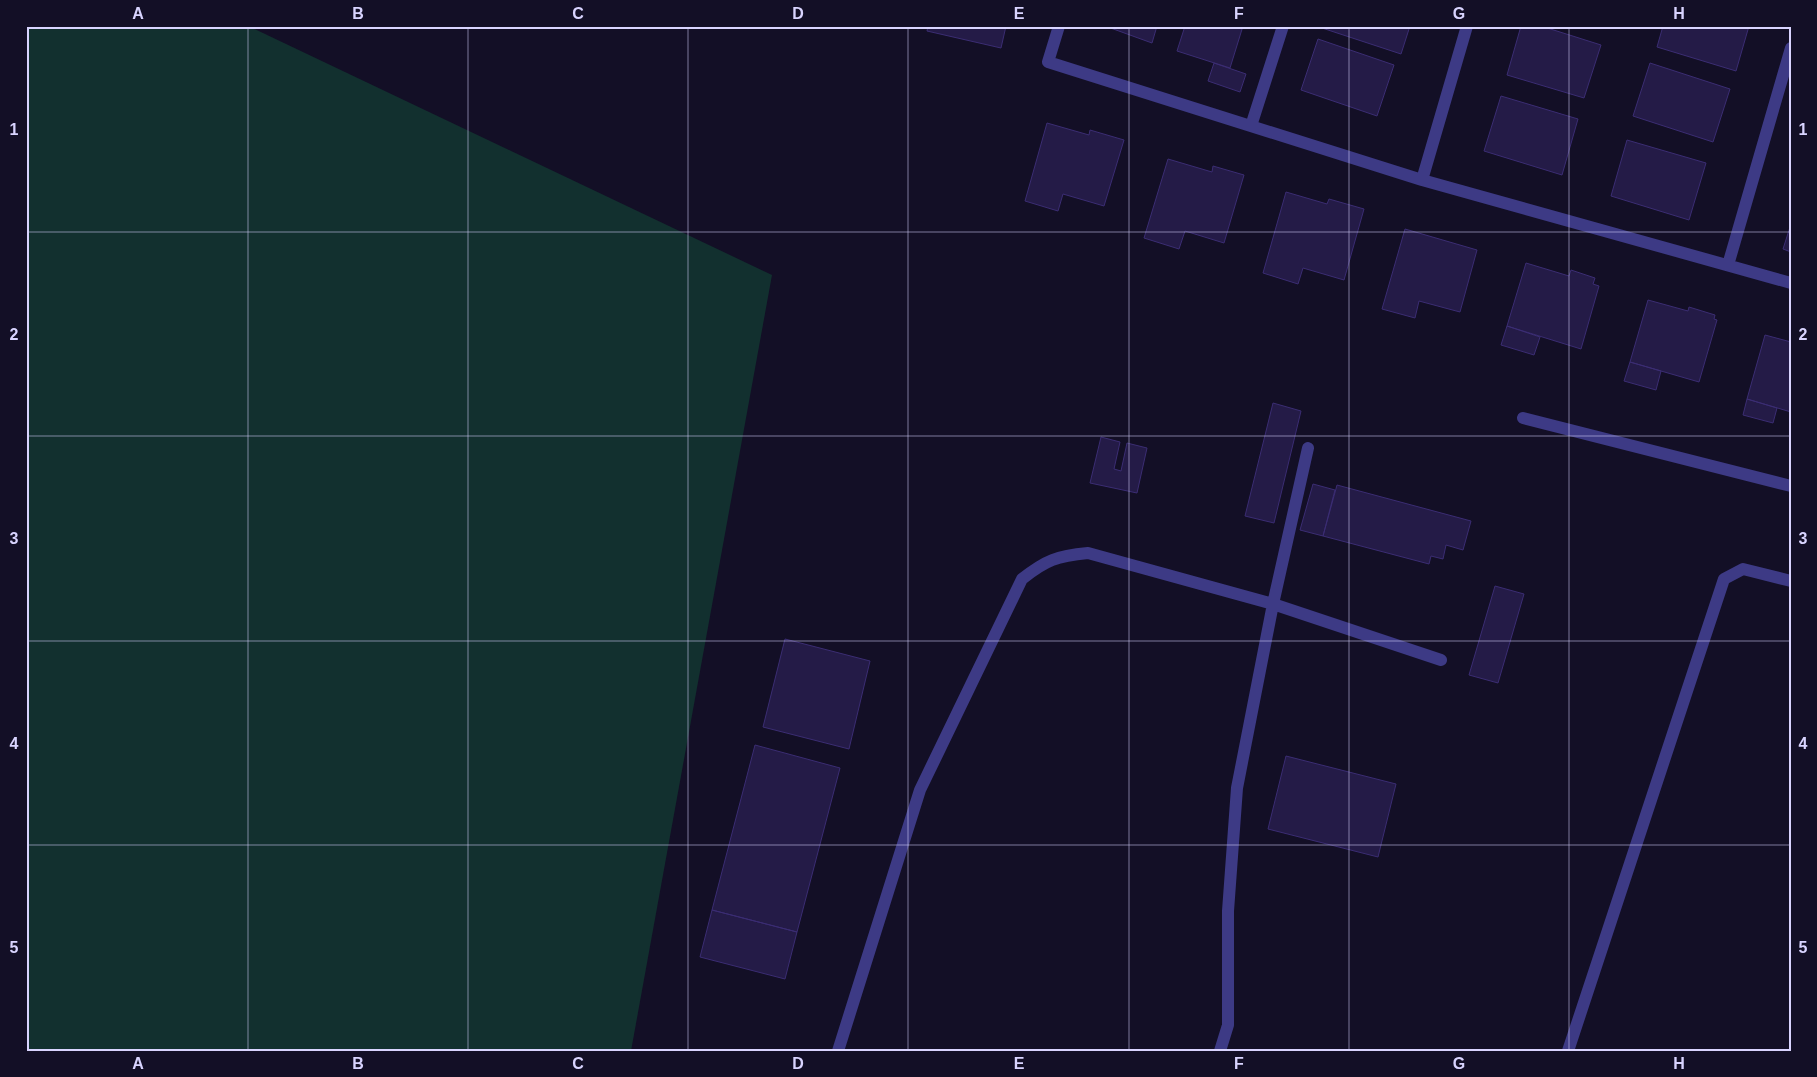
<svg xmlns="http://www.w3.org/2000/svg" width="1817" height="1077" viewBox="0 0 1817 1077" font-family="Helvetica,sans-serif">
<rect width="100%" height="100%" fill="#130f26"/>
<path fill="#12302f" d="M 26,26 L 248,26 L 772,275 L 631,1051 L 26,1051 Z"/>
<path fill="#241b47" stroke="#3b2d73" d="M 928,26 L 1006,26 L 1001,48 L 927,31 Z
M 1105,26 L 1157,26 L 1152,43 Z
M 1185,26 L 1243,26 L 1230,68 L 1177,51 Z
M 1323,26 L 1410,26 L 1401,54 L 1322,28 Z
M 1521,26 L 1541,26 L 1601,45 L 1584,98 L 1507,75 Z
M 1663,26 L 1749,26 L 1736,71 L 1657,47 Z
M 1318,39 L 1394,65 L 1377,116 L 1301,90 Z
M 1214,63 L 1246,74 L 1240,92 L 1208,81 Z
M 1650,63 L 1730,89 L 1713,142 L 1633,116 Z
M 1501,96 L 1578,119 L 1562,175 L 1484,151 Z
M 1047,123 L 1089,135 L 1090,130 L 1124,140 L 1104,206 L 1063,194 L 1058,211 L 1025,201 Z
M 1627,140 L 1706,163 L 1689,220 L 1611,196 Z
M 1168,159 L 1212,172 L 1213,166 L 1244,175 L 1224,243 L 1185,231 L 1179,249 L 1144,238 Z
M 1286,192 L 1327,204 L 1329,199 L 1364,209 L 1344,280 L 1303,268 L 1298,284 L 1263,273 Z
M 1791,224 L 1791,252 L 1783,249 Z
M 1405,229 L 1477,250 L 1460,312 L 1419,301 L 1415,318 L 1382,309 Z
M 1526,263 L 1569,276 L 1571,270 L 1595,278 L 1593,284 L 1599,286 L 1581,349 L 1507,326 Z
M 1648,300 L 1688,311 L 1689,307 L 1715,315 L 1714,319 L 1717,320 L 1699,382 L 1630,362 Z
M 1507,326 L 1540,337 L 1534,355 L 1501,345 Z
M 1765,335 L 1791,342 L 1791,412 L 1747,399 Z
M 1630,362 L 1661,371 L 1656,390 L 1624,381 Z
M 1747,399 L 1777,408 L 1773,423 L 1743,415 Z
M 1273,403 L 1301,411 L 1274,523 L 1245,516 Z
M 1101,437 L 1120,442 L 1114,469 L 1121,471 L 1127,443 L 1147,448 L 1137,493 L 1090,483 Z
M 1313,484 L 1335,490 L 1323,536 L 1300,530 Z
M 1337,485 L 1471,521 L 1463,550 L 1446,545 L 1443,559 L 1431,556 L 1429,564 L 1323,536 Z
M 1495,586 L 1524,594 L 1498,683 L 1469,675 Z
M 785,639 L 870,661 L 849,749 L 763,727 Z
M 755,745 L 840,768 L 797,932 L 712,910 Z
M 1286,756 L 1396,784 L 1378,857 L 1268,829 Z
M 712,910 L 797,932 L 785,979 L 700,957 Z"/>
<g fill="none" stroke-linecap="round" stroke-linejoin="round">
<path stroke="#3d3a85" stroke-width="12" d="M 1059,26 L 1048,62 L 1422,180 L 1791,283
M 1251,126 L 1283,26
M 1422,180 L 1467,26
M 1728,265 L 1791,48
M 1523,418 L 1791,486
M 838,1051 L 920,790 L 1022,579 C 1046,560 1057,556 1088,553 L 1273,604 L 1441,660
M 1220,1051 L 1228,1025 L 1228,911 L 1237,788 L 1273,604 L 1308,448
M 1568,1051 L 1724,579 L 1743,569 L 1791,581"/>
</g>
<path fill="none" stroke="#d9d4ff" stroke-width="1" stroke-opacity="0.55" d="M 248,26 L 248,1051M 468,26 L 468,1051M 688,26 L 688,1051M 908,26 L 908,1051M 1129,26 L 1129,1051M 1349,26 L 1349,1051M 1569,26 L 1569,1051M 26,232 L 1791,232M 26,436 L 1791,436M 26,641 L 1791,641M 26,845 L 1791,845"/>
<rect width="1817" height="1077" fill="none" stroke="#130f26" stroke-width="55"/>
<rect x="28" y="28" width="1762" height="1022" fill="none" stroke="#d9d4ff" stroke-width="2"/>
<g font-size="16" text-anchor="middle" font-weight="bold" fill="#d9d4ff">
<text x="138" y="19">A</text>
<text x="358" y="19">B</text>
<text x="578" y="19">C</text>
<text x="798" y="19">D</text>
<text x="1019" y="19">E</text>
<text x="1239" y="19">F</text>
<text x="1459" y="19">G</text>
<text x="1679" y="19">H</text>
<text x="14" y="135">1</text>
<text x="1803" y="135">1</text>
<text x="14" y="340">2</text>
<text x="1803" y="340">2</text>
<text x="14" y="544">3</text>
<text x="1803" y="544">3</text>
<text x="14" y="749">4</text>
<text x="1803" y="749">4</text>
<text x="14" y="953">5</text>
<text x="1803" y="953">5</text>
<text x="138" y="1069">A</text>
<text x="358" y="1069">B</text>
<text x="578" y="1069">C</text>
<text x="798" y="1069">D</text>
<text x="1019" y="1069">E</text>
<text x="1239" y="1069">F</text>
<text x="1459" y="1069">G</text>
<text x="1679" y="1069">H</text>
</g>
</svg>
